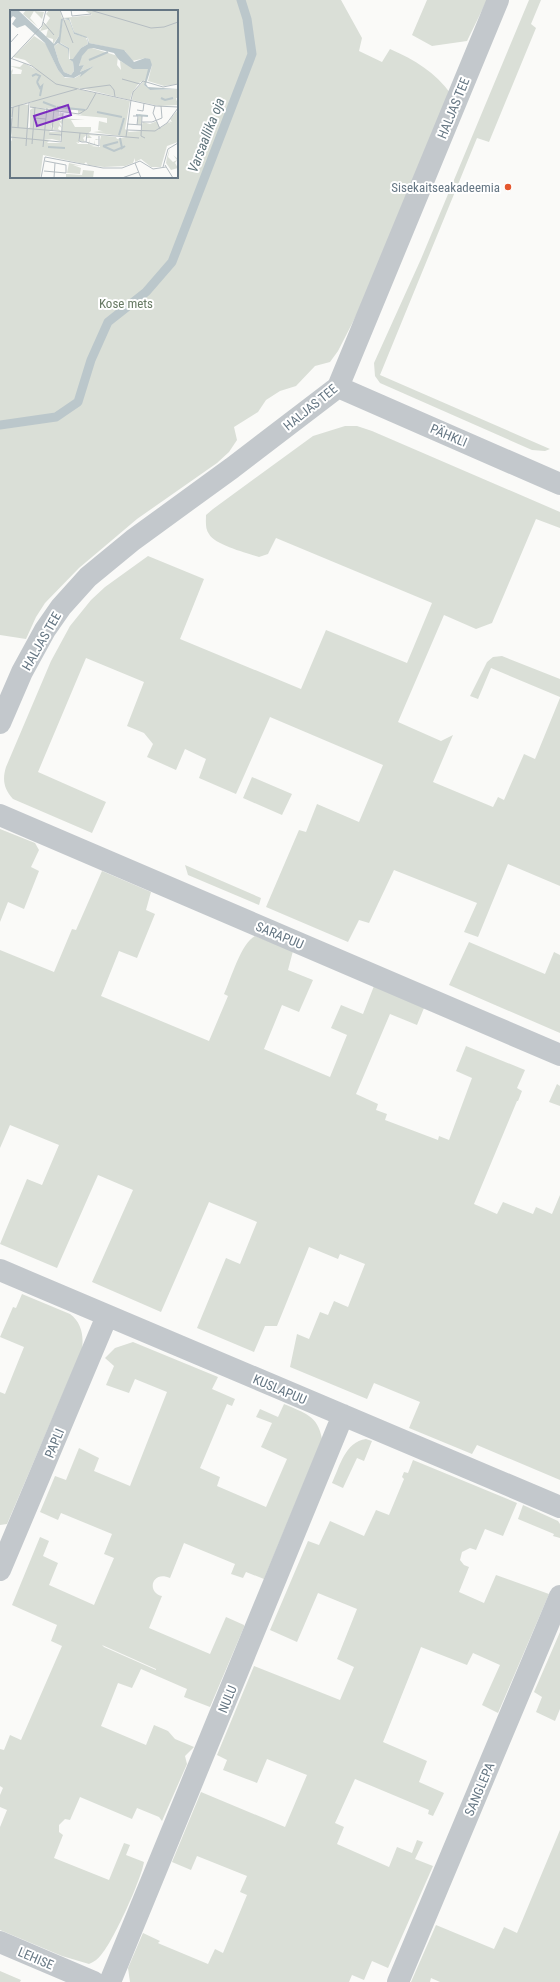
<svg xmlns="http://www.w3.org/2000/svg" width="560" height="1982" viewBox="0 0 560 1982" font-family="'Roboto Condensed',sans-serif">
<rect width="100%" height="100%" fill="#fafaf8"/>
<path fill="#dadfd7" fill-rule="evenodd" d="M 0,0 L 341,0 L 362,38 L 359,51 L 382,62 L 390,49 C 415,60 435,72 451,94 L 357,314 L 338,351 L 330,362 L 315,366 L 296,386 L 280,391 L 266,400 L 258,412 L 234,427 L 237,440 L 229,452 L 217,463 L 137,519 L 79,568 L 45,603 L 36,617 L 26,639 L 0,635 ZM 11,11 L 177,11 L 177,177 L 11,177 Z
M 427,0 L 487,0 L 467,41 L 432,46 L 412,35 Z
M 529,0 L 541,0 L 531,24 L 536,28 L 489,142 L 477,138 L 380,375 L 550,449 L 545,451 L 532,450 L 380,383 L 375,376 L 374,363 L 421,259 Z
M 345,426 L 357,426 L 372,431 L 560,512 L 560,528 L 536,519 L 492,623 L 476,629 L 444,615 L 398,722 L 441,741 L 453,735 L 433,782 L 493,807 L 498,797 L 504,800 L 524,754 L 535,759 L 560,698 L 560,886 L 508,864 L 478,937 L 464,932 L 477,903 L 394,870 L 369,923 L 359,920 L 348,942 L 266,907 L 299,830 L 306,832 L 317,804 L 359,822 L 383,765 L 270,717 L 236,794 L 199,778 L 206,759 L 185,749 L 176,770 L 147,757 L 153,744 L 144,733 L 127,726 L 144,682 L 86,658 L 38,772 L 106,802 L 92,833 L 13,799 C 4,789 2,780 6,767 L 51,661 L 70,626 L 91,600 L 105,587 L 148,556 L 204,579 L 180,639 L 301,689 L 326,630 L 407,663 L 432,603 L 276,538 L 268,554 L 259,557 C 247,553 215,545 209,534 C 205,529 206,521 206,515 L 213,509 L 313,436 Z
M 502,656 L 560,679 L 560,697 L 491,668 L 478,699 L 470,696 L 487,662 L 493,657 Z
M 252,777 L 292,794 L 282,815 L 243,798 Z
M 0,829 L 35,843 L 39,850 L 31,867 L 39,871 L 24,909 L 8,902 L 0,922 Z
M 185,865 L 261,898 L 259,905 L 188,875 Z
M 102,871 L 151,892 L 146,910 L 155,914 L 137,958 L 119,951 L 101,996 L 209,1041 L 228,996 L 224,994 C 231,979 241,943 255,936 L 293,951 L 288,970 L 313,980 L 299,1012 L 282,1005 L 264,1049 L 330,1077 L 347,1035 L 331,1028 L 341,1005 L 363,1014 L 374,986 L 424,1008 L 417,1025 L 390,1014 L 356,1094 L 378,1104 L 376,1110 L 387,1114 L 385,1120 L 438,1140 L 439,1136 L 449,1140 L 472,1078 L 456,1071 L 466,1046 L 525,1070 L 517,1088 L 522,1091 L 518,1101 L 517,1101 L 474,1204 L 497,1214 L 503,1202 L 533,1214 L 536,1207 L 552,1214 L 560,1195 L 560,1480 L 477,1445 L 472,1454 L 409,1428 L 420,1402 L 374,1383 L 367,1399 L 290,1367 L 297,1334 L 309,1339 L 320,1312 L 328,1315 L 334,1301 L 348,1307 L 365,1264 L 340,1254 L 338,1259 L 309,1247 L 277,1326 L 265,1326 L 254,1352 L 197,1328 L 226,1258 L 240,1264 L 257,1222 L 209,1202 L 161,1312 L 92,1282 L 133,1190 L 98,1175 L 57,1268 L 0,1244 L 27,1179 L 42,1185 L 59,1145 L 10,1125 L 0,1148 L 0,950 L 54,972 L 72,929 L 76,930 Z
M 469,942 L 545,974 L 554,952 L 560,955 L 560,1033 L 449,985 Z
M 557,1084 L 560,1086 L 560,1106 L 549,1102 Z
M 22,1294 L 70,1314 C 81,1322 84,1335 82,1349 L 7,1524 L 0,1525 L 0,1392 L 5,1394 L 24,1347 L 0,1337 L 13,1307 L 16,1308 Z
M 133,1342 L 218,1377 L 212,1389 L 235,1399 L 232,1406 L 227,1404 L 200,1468 L 220,1477 L 217,1486 L 266,1507 L 287,1459 L 261,1447 L 272,1423 L 256,1417 L 260,1409 L 278,1417 L 284,1404 C 304,1413 318,1415 322,1439 L 264,1579 L 246,1572 L 243,1578 L 231,1574 L 235,1564 L 184,1543 L 170,1578 C 152,1570 146,1592 162,1596 L 149,1628 L 210,1654 L 226,1617 L 244,1625 L 244,1627 L 210,1707 L 184,1697 L 187,1689 L 141,1669 L 132,1688 L 118,1683 L 101,1726 L 146,1745 L 154,1725 L 168,1731 L 175,1739 L 194,1747 L 185,1756 L 187,1764 L 162,1821 L 159,1817 L 137,1808 L 132,1819 L 80,1797 L 70,1820 L 65,1819 L 59,1825 L 59,1832 L 63,1835 L 54,1858 L 109,1880 L 124,1843 L 130,1845 L 126,1855 L 144,1862 C 141,1880 113,1942 101,1955 C 98,1959 94,1962 89,1964 L 62,1956 L 0,1930 L 0,1827 L 7,1810 L 0,1807 L 0,1795 L 3,1788 L 0,1786 L 0,1749 L 4,1750 L 10,1735 L 21,1740 L 62,1646 L 51,1641 L 57,1625 L 12,1605 L 40,1537 L 49,1541 L 43,1556 L 58,1563 L 49,1585 L 94,1605 L 114,1558 L 104,1554 L 112,1534 L 61,1513 L 58,1520 L 40,1512 L 55,1476 L 66,1480 L 79,1448 L 99,1458 L 94,1471 L 130,1486 L 167,1392 L 135,1379 L 129,1393 L 106,1385 L 114,1366 L 105,1358 L 115,1348 ZM 102,1645 L 156,1669 L 156,1670 L 104,1647 Z
M 366,1439 L 372,1441 L 364,1461 L 357,1458 L 343,1488 L 332,1483 C 340,1466 345,1442 366,1439 Z
M 413,1460 L 517,1503 L 503,1536 L 485,1529 L 476,1550 L 470,1548 L 462,1552 L 460,1560 L 464,1565 L 469,1567 L 459,1592 L 484,1603 L 496,1575 L 549,1594 L 498,1713 L 482,1705 L 500,1665 L 473,1653 L 467,1665 L 421,1647 L 383,1742 L 427,1761 L 419,1782 L 444,1793 L 433,1816 L 428,1814 L 429,1810 L 355,1779 L 335,1823 L 344,1827 L 337,1844 L 389,1867 L 397,1847 L 412,1853 L 417,1840 L 423,1842 L 415,1859 L 433,1866 L 388,1968 L 372,1961 L 364,1980 L 352,1975 L 349,1982 L 130,1982 L 128,1968 L 143,1933 L 160,1941 L 158,1943 L 160,1944 L 208,1964 L 215,1949 L 223,1953 L 247,1895 L 240,1892 L 247,1876 L 197,1856 L 191,1870 L 172,1862 L 201,1792 L 285,1827 L 307,1775 L 267,1759 L 257,1783 L 223,1770 L 227,1760 L 217,1755 L 254,1666 L 340,1700 L 354,1667 L 337,1659 L 357,1609 L 318,1593 L 297,1642 L 270,1630 L 308,1541 L 319,1545 L 330,1521 L 364,1536 L 376,1510 L 389,1515 L 404,1479 L 402,1477 L 404,1472 L 408,1473 Z
M 523,1505 L 558,1521 L 560,1524 L 560,1538 L 553,1536 L 554,1534 L 518,1519 Z
M 560,1632 L 560,1709 L 555,1721 L 536,1712 L 542,1697 L 534,1692 Z
M 560,1830 L 560,1982 L 440,1982 L 431,1978 L 430,1982 L 411,1982 L 436,1925 L 494,1949 L 504,1927 L 517,1933 Z
M 0,1971 L 21,1980 L 20,1982 L 0,1982 Z"/>
<g fill="none" stroke-linecap="round" stroke-linejoin="round">
<path stroke="#bbc7cb" stroke-width="9" d="M 0,425 L 56,417 L 78,402 L 91,360 L 108,322 L 146,292 L 172,262 L 252,54 L 247,19 L 241,0"/>
<path stroke="#c3c8cc" stroke-width="22" d="M 338,387 L 560,484
M 0,723 L 22,672 L 45,630 L 61,607 L 88,577 L 133,540 L 232,468 L 338,387 L 498,0
M 0,815 L 560,1055
M 0,1270 L 560,1507
M 0,1570 L 107,1316
M 0,1942 L 94,1982
M 110,1982 L 343,1415
M 398,1982 L 560,1596"/>
</g>
<circle fill="#e4572e" stroke="#fff" stroke-width="1.5" cx="508" cy="187" r="4"/>
<g text-anchor="middle" stroke-width="4" stroke-linejoin="round" paint-order="stroke">
<g font-size="13" fill="#657683" stroke="#fff">
<text transform="translate(453 108) rotate(-68)" y="5">HALJAS TEE</text>
<text transform="translate(310 407) rotate(-39)" y="5">HALJAS TEE</text>
<text transform="translate(449 435) rotate(23)" y="5">PÄHKLI</text>
<text transform="translate(41 641) rotate(-60)" y="5">HALJAS TEE</text>
<text transform="translate(280 935) rotate(23)" y="5">SARAPUU</text>
<text transform="translate(280 1389) rotate(23)" y="5">KUSLAPUU</text>
<text transform="translate(54 1443) rotate(-67)" y="5">PAPLI</text>
<text transform="translate(227 1699) rotate(-68)" y="5">NULU</text>
<text transform="translate(479 1789) rotate(-67)" y="5">SANGLEPA</text>
<text transform="translate(36 1958) rotate(23)" y="5">LEHISE</text>
</g>
<g font-size="13" fill="#657683" stroke="#fff" text-anchor="end">
<text x="500" y="192">Sisekaitseakadeemia</text>
</g>
<g font-size="13" fill="#687a64" stroke="#fff">
<text x="126" y="308">Kose mets</text>
</g>
<g font-size="14" font-style="italic" fill="#60757c" stroke="#fff">
<text transform="translate(206 135) rotate(-69)" y="5">Varsaallika oja</text>
</g>
</g>
<g transform="translate(10 10)">
<rect width="168" height="168" fill="#fafaf8"/>
<path d="M 16,0 L 34,2 L 32,9 L 24,1 L 20,8 L 28,17 L 13,4 ZM 39,0 L 50,0 L 52,8 L 82,5 L 74,0 L 168,0 L 168,74 L 154,76 L 138,71 L 142,55 L 136,48 L 122,51 L 115,41 L 79,33 L 78,28 L 76,27 L 78,34 L 71,38 L 64,49 L 60,49 L 59,38 L 49,32 L 53,10 L 59,10 L 64,24 L 75,27 L 64,22 L 60,9 L 53,8 L 49,26 L 43,34 L 43,29 L 36,27 L 38,19 L 30,21 L 34,13 L 38,16 L 36,14 L 40,8 L 36,4 ZM 24,26 L 36,34 L 48,60 L 55,68 L 65,68 L 84,56 L 70,62 L 74,55 L 69,57 L 71,47 L 76,39 L 82,38 L 108,46 L 107,55 L 111,60 L 110,51 L 122,57 L 120,55 L 138,59 L 139,63 L 134,75 L 140,80 L 168,79 L 168,88 L 166,88 L 168,95 L 149,96 L 122,90 L 123,82 L 135,70 L 129,73 L 122,83 L 120,90 L 71,78 L 67,79 L 120,91 L 115,119 L 119,122 L 131,121 L 132,115 L 127,114 L 129,104 L 132,105 L 131,113 L 132,115 L 133,112 L 140,114 L 147,111 L 150,118 L 159,112 L 161,114 L 159,111 L 162,112 L 160,109 L 167,101 L 168,132 L 157,136 L 151,157 L 141,157 L 131,149 L 125,152 L 125,148 L 123,153 L 115,156 L 94,157 L 78,155 L 76,152 L 74,154 L 33,145 L 30,168 L 0,168 L 0,133 L 2,130 L 0,114 L 2,114 L 0,113 L 0,108 L 1,109 L 3,107 L 0,107 L 0,98 L 6,96 L 0,97 L 0,62 L 3,59 L 2,64 L 11,64 L 12,60 L 0,56 L 10,57 L 14,53 L 27,60 L 15,50 L 3,47 ZM 24,91 L 20,93 L 20,97 L 43,99 L 35,101 L 35,99 L 23,98 L 20,100 L 20,117 L 18,119 L 19,95 L 12,94 ZM 49,100 L 62,104 L 61,100 L 68,100 L 68,104 L 72,104 L 69,105 L 54,104 L 54,107 L 54,104 L 97,108 L 97,113 L 89,111 L 88,120 L 103,124 L 92,121 L 83,122 L 116,127 L 107,129 L 106,127 L 78,124 L 77,128 L 82,128 L 79,125 L 91,126 L 90,130 L 86,129 L 85,130 L 90,130 L 90,137 L 81,136 L 85,135 L 84,130 L 84,135 L 79,134 L 80,129 L 78,134 L 68,134 L 66,132 L 69,133 L 69,123 L 70,131 L 75,132 L 73,128 L 81,121 L 81,117 L 65,117 L 61,110 L 75,110 L 53,108 L 51,133 L 37,133 L 39,131 L 33,130 L 42,129 L 50,131 L 51,122 L 39,122 L 42,120 L 41,115 L 43,118 L 44,117 L 43,120 L 51,121 L 48,119 L 49,116 L 52,118 L 49,112 L 52,114 L 52,110 L 50,111 L 50,107 L 47,107 L 50,106 L 52,109 L 53,104 L 50,102 L 49,106 ZM 49,33 L 58,39 L 59,49 L 63,52 L 64,61 L 61,65 L 54,62 L 49,52 L 44,36 ZM 160,138 L 158,147 L 163,152 L 167,150 L 163,145 L 168,149 L 165,153 L 168,158 L 161,160 L 156,153 L 157,147 ZM 59,153 L 72,156 L 63,155 L 71,158 L 70,164 L 57,163 ZM 73,160 L 84,161 L 83,168 L 56,168 L 56,164 L 72,165 Z" fill="#dadfd7" fill-rule="evenodd"/>
<path d="M 0,0 L 8,0 L 44,34 L 49,26 L 51,9 L 59,8 L 64,22 L 77,27 L 79,33 L 114,40 L 124,52 L 135,48 L 140,49 L 142,55 L 136,74 L 138,77 L 168,79 L 140,80 L 134,75 L 138,59 L 123,59 L 109,50 L 104,43 L 83,38 L 78,39 L 72,46 L 69,56 L 74,55 L 70,62 L 84,56 L 70,67 L 71,64 L 64,68 L 54,67 L 48,60 L 35,33 L 15,15 L 7,18 L 2,14 L 6,8 L 3,6 L 0,9 ZM 53,9 L 59,10 L 64,24 L 77,28 L 78,34 L 71,38 L 63,49 L 59,49 L 59,38 L 50,33 ZM 48,33 L 58,39 L 59,49 L 63,52 L 64,61 L 61,65 L 54,62 L 49,52 L 44,36 Z" fill="#bbc7cb" fill-rule="evenodd"/>
<path fill="none" stroke="#bbc7cb" stroke-width="2" d="M 79,50 L 98,42M 22,66 L 26,64 L 30,66 L 27,72M 27,72 L 30,78 L 32,76 L 30,86M 151,88 L 155,90 L 163,88M 33,92 L 46,97M 47,97 L 75,100M 87,102 L 112,107M 126,105 L 138,106M 109,125 L 114,108M 110,128 L 112,138 L 115,136M 93,136 L 104,141 L 111,138M 93,136 L 108,132M 38,137 L 55,138"/>
<path fill="none" stroke="#b5bdc2" stroke-width="1" d="M 50,0 L 63,33M 61,0 L 62,6 L 81,4M 80,0 L 141,18 L 154,17 L 168,12M 33,12 L 44,25M 0,33 L 8,24M 0,48 L 22,56 L 46,74 L 146,96 L 168,97M 1,49 L 32,16 L 36,0M 112,69 L 130,74M 70,79 L 100,75 L 104,80 L 105,87M 121,90 L 123,82 L 133,71 L 153,77 L 168,74M 145,96 L 143,103 L 150,119M 20,97 L 69,104 L 77,99 L 86,83M 0,98 L 67,79M 127,100 L 133,101 L 134,93M 123,106 L 128,106 L 127,115M 132,106 L 131,126 L 135,128M 24,108 L 36,109M 132,112 L 142,112 L 152,108 L 151,96M 117,114 L 132,115M 0,117 L 129,128M 8,118 L 9,95M 117,120 L 145,121 L 157,113 L 168,98M 42,121 L 44,99M 70,123 L 69,131 L 72,132 L 76,132 L 77,124M 39,124 L 51,125M 0,127 L 51,132 L 53,103M 116,127 L 121,90M 0,131 L 3,97M 76,132 L 89,136 L 89,126M 22,134 L 25,97M 16,136 L 19,93M 33,137 L 37,98M 35,151 L 56,155 L 56,163M 125,153 L 131,168M 155,155 L 163,168M 153,157 L 158,139 L 168,133M 34,161 L 56,163M 31,168 L 35,147 L 93,158 L 112,158 L 130,151 L 143,159 L 156,157M 44,168 L 45,153M 112,168 L 129,162"/>
<path fill="#7b2cbf" fill-opacity="0.15" stroke="#7b2cbf" stroke-width="2" d="M 58,95 L 61,105 L 27,116 L 24,106 Z"/>
<rect width="168" height="168" fill="none" stroke="#657683" stroke-width="2"/>
</g>
</svg>
